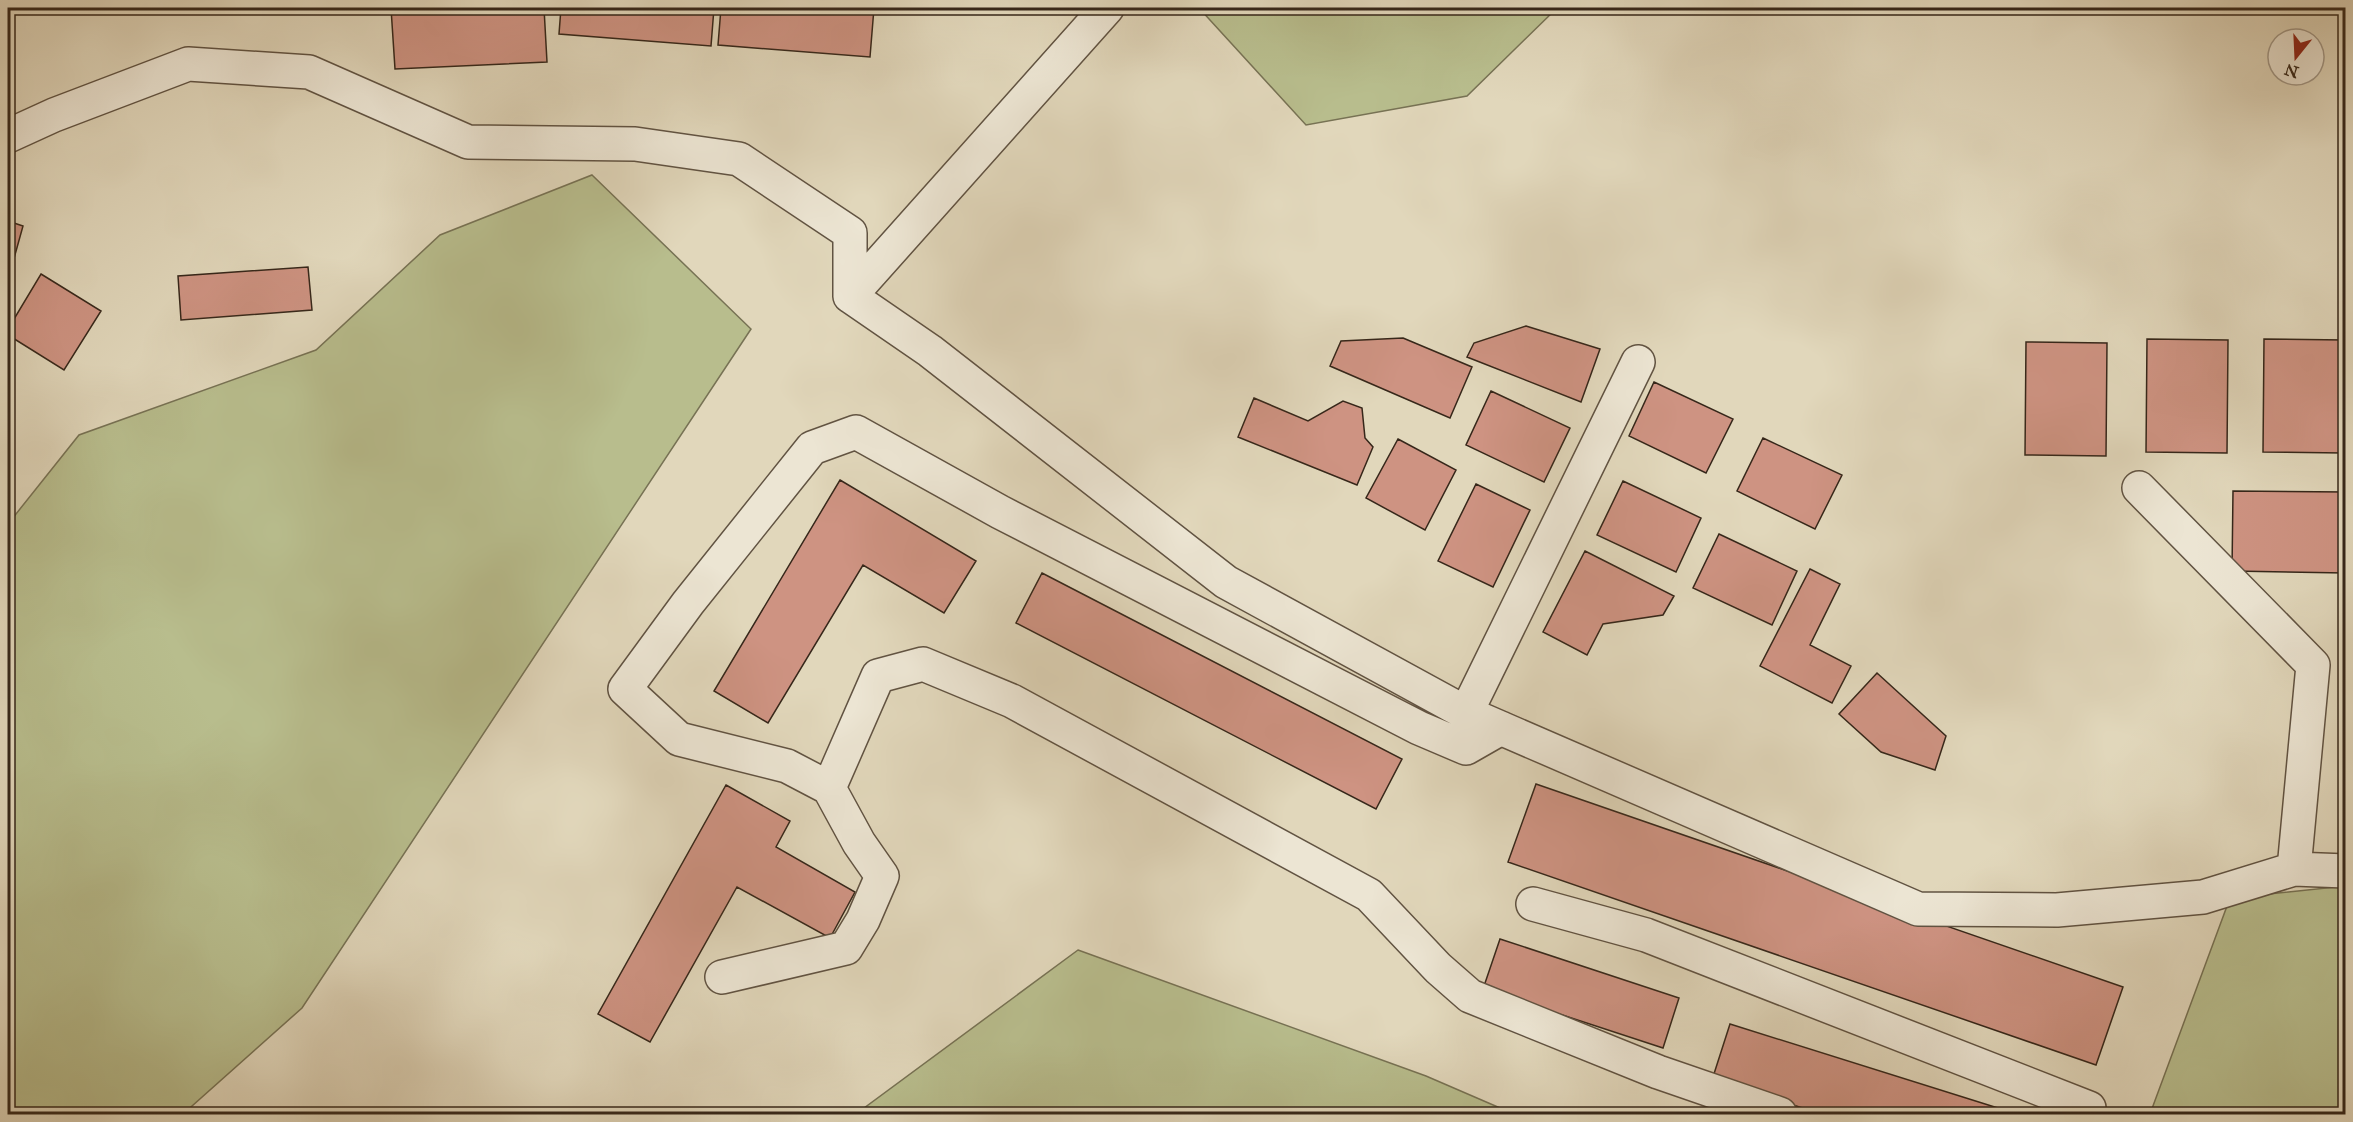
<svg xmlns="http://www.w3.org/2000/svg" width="2353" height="1122" viewBox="0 0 2353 1122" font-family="'IM FELL Great Primer',serif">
<rect width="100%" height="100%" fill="#e1d7bb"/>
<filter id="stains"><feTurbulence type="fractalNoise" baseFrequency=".00333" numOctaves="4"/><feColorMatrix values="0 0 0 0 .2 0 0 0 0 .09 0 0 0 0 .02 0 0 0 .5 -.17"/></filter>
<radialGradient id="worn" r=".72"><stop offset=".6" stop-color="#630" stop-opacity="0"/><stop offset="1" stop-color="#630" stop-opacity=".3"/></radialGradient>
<path fill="#b8bd8d" stroke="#777254" stroke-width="1.5" d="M 1199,8 L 1557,8 L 1467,96 L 1306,125 Z
M 592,175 L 751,329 L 302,1008 L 183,1114 L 8,1114 L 8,524 L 79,435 L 316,350 L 440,235 Z
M 2345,886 L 2345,1114 L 2150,1114 L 2230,898 Z
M 1078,950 L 1426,1076 L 1514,1114 L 856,1114 Z"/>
<path fill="#ce9382" stroke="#36271a" stroke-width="1.5" d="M 391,8 L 544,8 L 547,62 L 395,69 Z
M 561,8 L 714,8 L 711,46 L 559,34 Z
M 721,8 L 874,8 L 870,57 L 718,45 Z
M 8,221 L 23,226 L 8,280 Z
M 308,267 L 312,310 L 181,320 L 178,276 Z
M 41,274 L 101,311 L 64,370 L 8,335 L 8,329 Z
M 1526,326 L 1600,349 L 1581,402 L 1467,357 L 1474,343 Z
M 1403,338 L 1472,367 L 1450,418 L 1330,366 L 1341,341 Z
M 2147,339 L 2228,340 L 2227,453 L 2146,452 Z
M 2264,339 L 2344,340 L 2343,453 L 2263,452 Z
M 2026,342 L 2107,343 L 2106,456 L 2025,455 Z
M 1654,382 L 1733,419 L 1706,473 L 1629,436 Z
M 1491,391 L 1570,428 L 1544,482 L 1466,445 Z
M 1254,398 L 1308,421 L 1343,401 L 1362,408 L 1365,438 L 1373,447 L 1357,485 L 1238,437 Z
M 1763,438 L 1842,475 L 1815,529 L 1737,491 Z
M 1398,439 L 1456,470 L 1425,530 L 1366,498 Z
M 840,480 L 976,561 L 944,613 L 863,565 L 768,723 L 714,691 Z
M 1623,481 L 1701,518 L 1676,572 L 1597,535 Z
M 1476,484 L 1530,510 L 1493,587 L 1438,561 Z
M 2233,491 L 2346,492 L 2345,573 L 2232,571 Z
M 1719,534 L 1797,571 L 1772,625 L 1693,588 Z
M 1585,551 L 1674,596 L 1663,615 L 1603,624 L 1587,655 L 1543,632 Z
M 1810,569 L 1840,584 L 1810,645 L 1851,666 L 1832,703 L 1760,666 Z
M 1042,573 L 1402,759 L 1376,809 L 1016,623 Z
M 1877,673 L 1946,736 L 1935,770 L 1881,752 L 1839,714 Z
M 1536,784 L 2123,987 L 2096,1065 L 1508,862 Z
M 726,785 L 790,821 L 776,847 L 855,892 L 830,938 L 737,887 L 650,1042 L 598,1014 Z
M 1500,939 L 1679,998 L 1663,1048 L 1483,989 Z
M 1730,1024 L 2017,1114 L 1822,1114 L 1712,1080 Z"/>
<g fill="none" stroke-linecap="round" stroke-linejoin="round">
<defs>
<path id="minor" d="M 8,136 L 54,115 L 188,64 L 309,72 L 468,142 L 635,144 L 739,159 L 850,233 L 850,296 L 930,351 L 1226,582 L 1466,713 L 1918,909 L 2057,910 L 2203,897 L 2294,869 L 2346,871
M 850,296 L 1107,8
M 2139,488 L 2313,665 L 2294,869
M 1466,713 L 1638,362
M 1501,728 L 1466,748 L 1419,728 L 1000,512 L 856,432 L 812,448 L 688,603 L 625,689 L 679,739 L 787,766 L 829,788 L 878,676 L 923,664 L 1012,701 L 1369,895 L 1438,968 L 1470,996 L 1658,1072 L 1780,1114
M 1533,904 L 1646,935 L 2089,1108 L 2087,1114
M 722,977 L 846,948 L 863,920 L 882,876 L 859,843 L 829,788"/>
</defs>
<use href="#minor" stroke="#615342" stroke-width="36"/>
<use href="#minor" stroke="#ece5d3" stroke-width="33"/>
</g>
<rect width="2353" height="1122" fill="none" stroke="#e1d7bb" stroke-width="30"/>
<rect x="9" y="9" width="2335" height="1104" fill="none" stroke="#36271a" stroke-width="3"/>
<rect x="15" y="15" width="2323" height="1092" fill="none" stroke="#36271a" stroke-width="1.5"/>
<g transform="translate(2296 57) rotate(198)"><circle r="28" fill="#ece5d3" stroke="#a39989" stroke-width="1.5"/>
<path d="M0-4.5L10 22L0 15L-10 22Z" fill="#8f2418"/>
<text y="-9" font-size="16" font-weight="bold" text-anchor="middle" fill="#36271a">N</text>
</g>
<rect width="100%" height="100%" filter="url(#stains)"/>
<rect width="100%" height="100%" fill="url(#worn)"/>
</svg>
